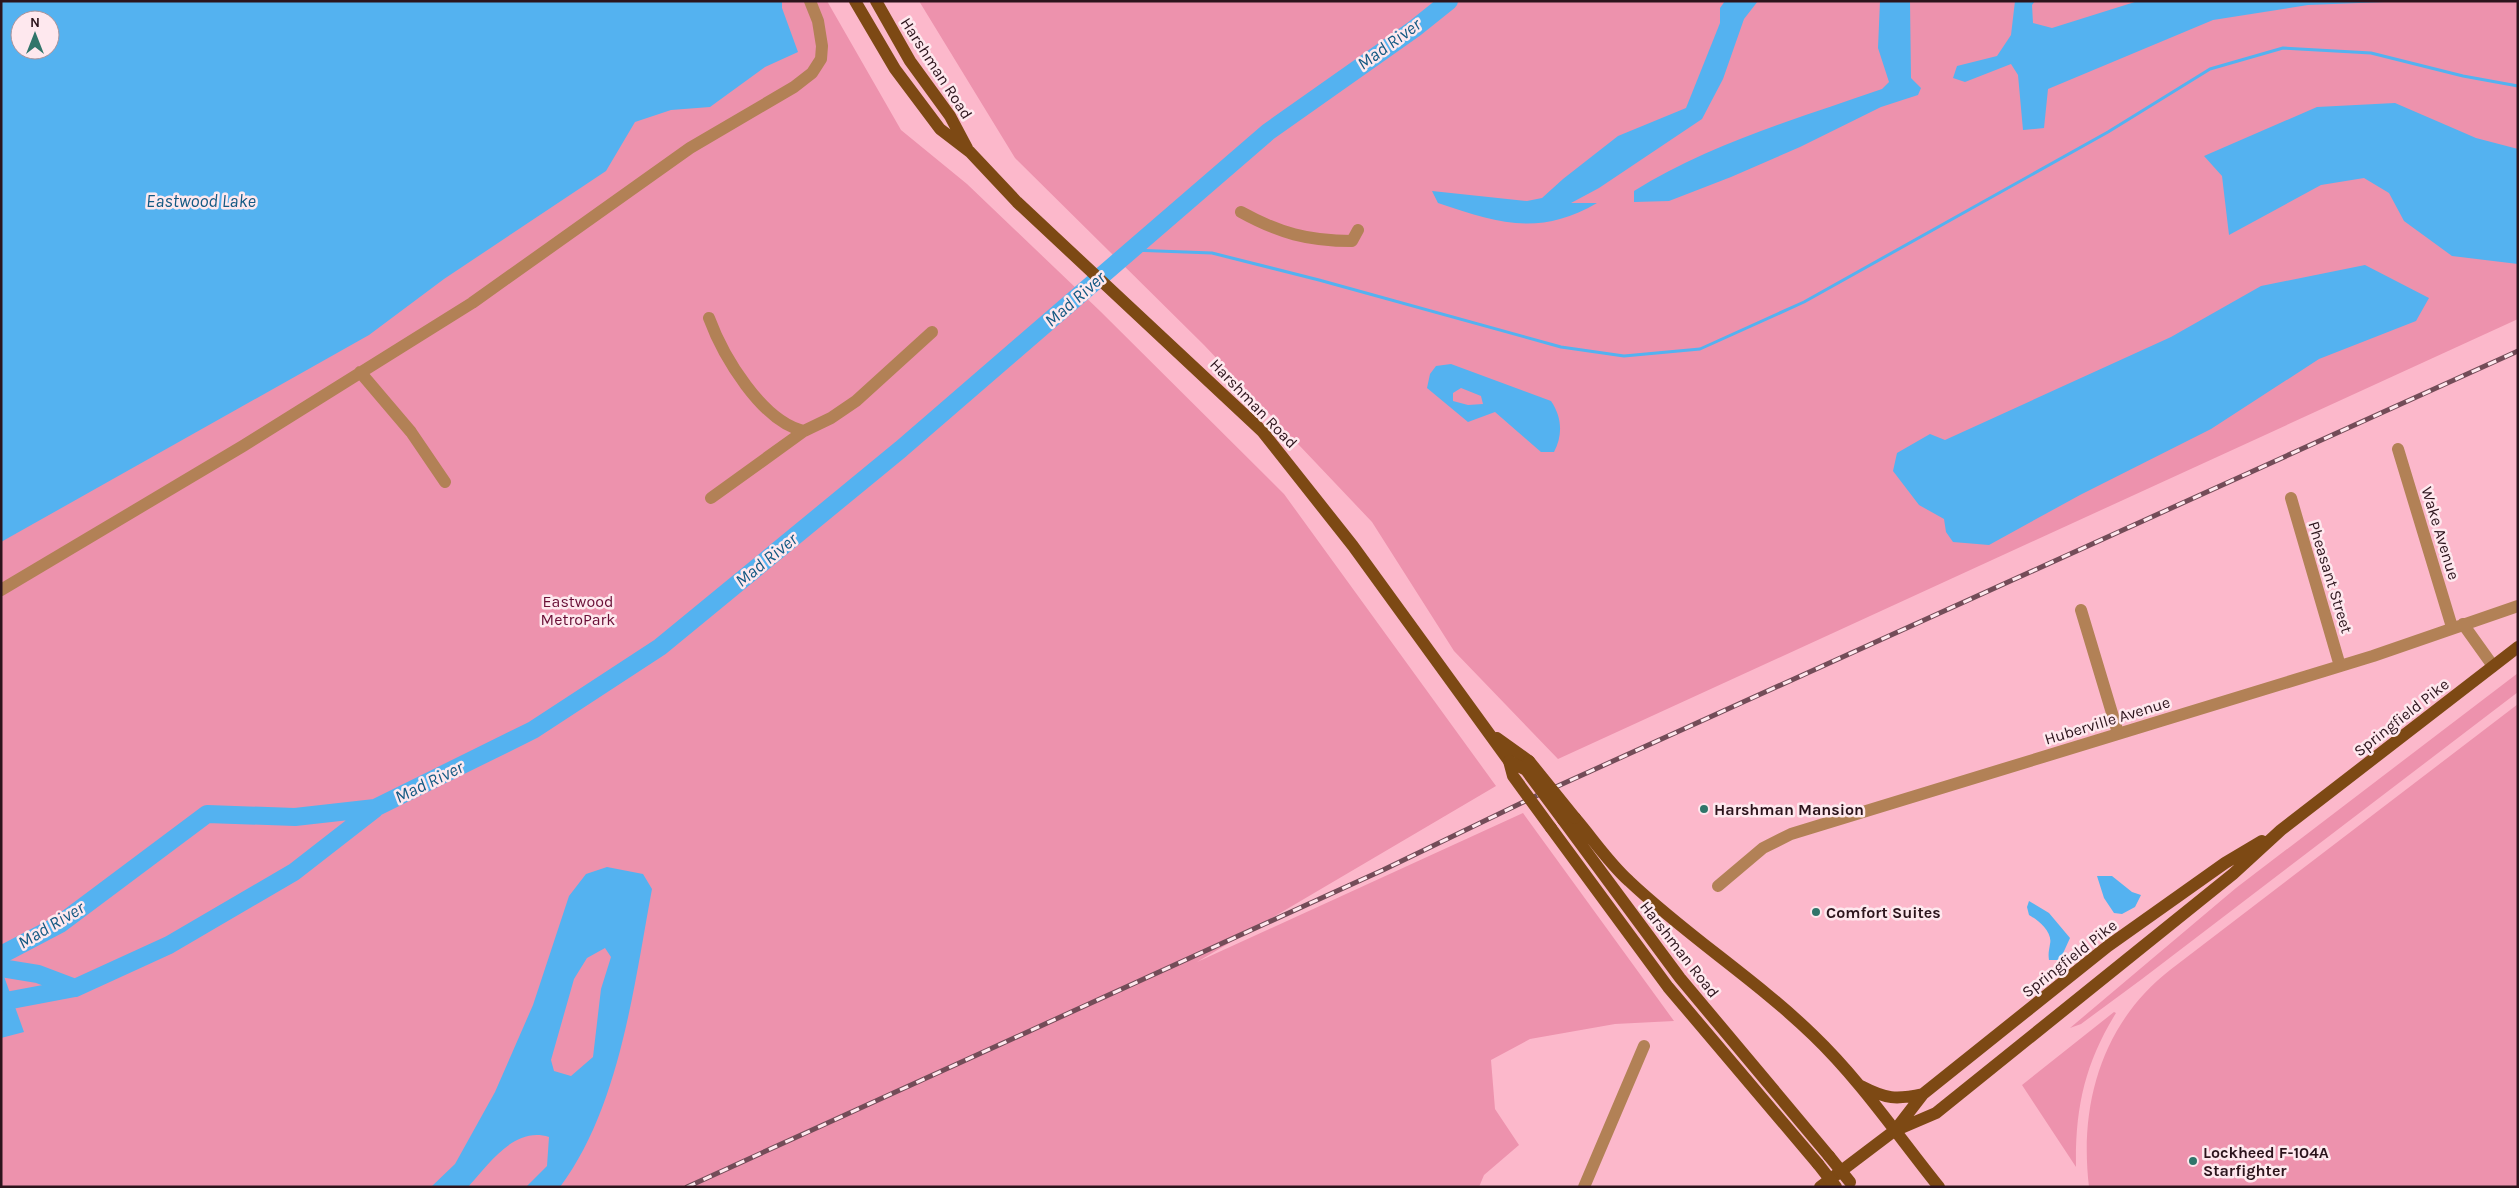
<svg xmlns="http://www.w3.org/2000/svg" width="2519" height="1188" viewBox="0 0 2519 1188" font-family="Karla,sans-serif">
<rect width="100%" height="100%" fill="#fcb8cb"/>
<path fill="#ed92ad" fill-rule="evenodd" d="M 1,1 L 827,1 L 901,130 L 967,184 L 1100,311 L 1284,494 L 1496,786 L 1197,962 L 1523,813 L 1674,1021 L 1615,1024 L 1530,1039 L 1491,1060 L 1495,1109 L 1519,1145 L 1484,1175 L 1479,1187 L 1,1187 ZM 20,20 L 50,20 L 50,50 L 20,50 Z
M 919,1 L 2518,1 L 2518,319 L 1558,759 L 1454,651 L 1372,522 L 1204,345 L 1015,158 Z
M 2518,673 L 2518,692 L 2142,979 L 2081,1024 L 2070,1028 L 2236,888 Z
M 2518,704 L 2518,1187 L 2089,1187 C 2079,1104 2102,1023 2170,970 Z
M 2114,1012 L 2116,1013 C 2085,1063 2075,1108 2076,1167 L 2022,1085 Z"/>
<path fill="#54b2f0" fill-rule="evenodd" d="M 1,1 L 782,1 L 782,8 L 798,52 L 765,67 L 710,107 L 671,110 L 635,122 L 606,171 L 444,279 L 369,335 L 1,542 ZM 20,20 L 50,20 L 50,50 L 20,50 Z
M 1725,1 L 1758,1 L 1744,19 L 1723,79 L 1702,119 L 1599,188 L 1571,203 L 1597,203 C 1539,237 1497,223 1438,203 L 1432,191 L 1527,201 L 1542,198 L 1563,179 L 1618,136 L 1686,108 L 1720,23 L 1720,8 Z
M 1880,1 L 1910,1 L 1911,78 L 1921,88 L 1918,95 L 1881,107 L 1800,147 L 1731,177 L 1669,201 L 1634,202 L 1634,191 C 1709,144 1799,118 1882,89 L 1889,82 L 1878,48 Z
M 2015,1 L 2035,1 L 2032,5 L 2033,23 L 2052,28 L 2138,1 L 2410,1 L 2308,5 L 2213,20 L 2048,89 L 2044,128 L 2023,130 L 2018,75 L 2011,64 L 1965,82 L 1953,78 L 1957,66 L 1997,56 L 2011,35 Z
M 2395,103 L 2476,138 L 2518,149 L 2518,264 L 2452,256 L 2404,221 L 2389,193 L 2364,178 L 2321,185 L 2229,235 L 2222,176 L 2204,156 L 2317,107 Z
M 2365,265 L 2429,298 L 2416,321 L 2319,359 L 2211,429 L 2080,495 L 1989,545 L 1953,542 L 1946,532 L 1944,519 L 1919,505 L 1893,471 L 1897,453 L 1930,434 L 1945,440 L 2171,337 L 2261,286 Z
M 1451,364 L 1551,401 C 1562,417 1563,435 1554,452 L 1541,452 L 1495,412 L 1468,422 L 1427,388 L 1430,374 L 1436,366 ZM 1461,388 L 1481,396 L 1483,404 L 1468,405 L 1453,401 L 1453,393 Z
M 607,867 L 643,874 L 652,889 C 634,985 620,1107 560,1187 L 526,1187 L 547,1166 L 549,1137 C 514,1126 489,1164 468,1187 L 431,1187 L 455,1164 L 495,1092 L 533,1005 L 569,896 L 586,874 ZM 605,948 L 611,957 L 601,989 L 593,1057 L 571,1076 L 554,1071 L 551,1060 L 574,979 L 587,958 Z
M 2097,876 L 2112,876 L 2132,892 L 2141,895 L 2135,907 L 2122,914 L 2114,913 L 2104,898 Z
M 2029,901 L 2049,913 L 2070,938 L 2060,960 L 2049,960 C 2048,953 2049,951 2050,944 C 2053,932 2038,920 2029,915 L 2027,907 Z
M 1,968 L 24,1032 L 1,1038 Z"/>
<g fill="none" stroke-linecap="round" stroke-linejoin="round">
<path stroke="#54b2f0" stroke-width="3" d="M 1131,250 L 1212,253 L 1319,280 L 1561,347 L 1624,356 L 1700,349 L 1804,302 L 2108,132 L 2210,69 L 2283,48 L 2371,53 L 2463,76 L 2518,86"/>
<path stroke="#54b2f0" stroke-width="18" d="M 1,955 L 60,924 L 207,814 L 295,817 L 375,808 L 533,730 L 660,647 L 901,449 L 1268,132 L 1414,29 L 1449,1
M 1,968 L 38,974 L 75,988 L 169,945 L 294,872 L 375,809
M 1,1002 L 75,988"/>
<path stroke="#b28156" stroke-width="12" d="M 1241,212 C 1279,233 1308,241 1352,241 L 1358,230
M 709,318 C 723,356 762,422 804,431 L 831,418 L 856,401 L 932,332
M 360,372 L 411,432 L 445,482
M 2398,449 L 2452,627
M 711,498 L 804,431
M 2291,498 L 2340,666
M 1,590 L 243,446 L 472,303 L 690,148 L 794,87 L 812,73 L 821,59 L 822,46 L 818,21 L 810,1
M 2081,610 L 2118,733
M 2463,624 L 2493,666
M 1718,886 L 1763,848 L 1791,834 L 2373,656 L 2518,606
M 1584,1187 L 1644,1046"/>
<path stroke="#7d4914" stroke-width="12" d="M 855,1 L 895,69 L 940,129 L 970,152 L 1017,202 L 1262,431 L 1353,546 L 1509,761
M 876,1 L 910,61 L 950,116 L 967,148
M 1497,738 L 1529,761
M 1575,818 C 1593,839 1609,863 1629,881 C 1687,936 1755,979 1813,1035 C 1860,1080 1898,1136 1939,1187
M 1563,820 L 1680,978 L 1829,1156
M 1551,828 L 1668,987 L 1818,1164
M 1861,1086 C 1886,1099 1896,1100 1923,1094
M 1896,1129 L 1923,1094 L 2108,946 L 2225,863 L 2262,841
M 1820,1187 L 1894,1131 L 1936,1113 L 2233,874 L 2281,830 L 2518,647"/>
<defs>
<path id="rail" d="M 687,1187 L 1383,870 L 1538,795 L 2518,351"/>
</defs>
<use href="#rail" stroke="#734c58" stroke-width="5"/>
<use href="#rail" stroke="#fee8ee" stroke-width="3" stroke-dasharray="9" stroke-linecap="butt"/>
<path stroke="#7d4914" stroke-width="12" d="M 1509,761 L 1526,770 L 1563,820
M 1509,761 L 1513,776 L 1551,828
M 1529,761 L 1575,818
M 1829,1156 L 1850,1182
M 1818,1164 L 1836,1187"/>
</g>
<g fill="#30756a" stroke="#fee8ee" stroke-width="2">
<circle cx="1704" cy="809" r="5"/>
<circle cx="1816" cy="912" r="5"/>
<circle cx="2193" cy="1161" r="5"/>
</g>
<g text-anchor="middle" stroke-width="5" stroke-linejoin="round" paint-order="stroke">
<g font-size="16" fill="#2c141c" stroke="#fee8ee">
<text transform="translate(937 68) rotate(57)" y="6">Harshman Road</text>
<text transform="translate(1254 403) rotate(46)" y="6">Harshman Road</text>
<text transform="translate(2441 533) rotate(73)" y="6">Wake Avenue</text>
<text transform="translate(2331 577) rotate(73)" y="6">Pheasant Street</text>
<text transform="translate(2401 717) rotate(-38)" y="6">Springfield Pike</text>
<text transform="translate(2107 720) rotate(-17)" y="6">Huberville Avenue</text>
<text transform="translate(1680 949) rotate(52)" y="6">Harshman Road</text>
<text transform="translate(2069 958) rotate(-38)" y="6">Springfield Pike</text>
</g>
<g font-size="16" fill="#690f36" stroke="#fee8ee">
<text x="578" y="607">Eastwood<tspan x="578" dy="18">MetroPark</tspan></text>
</g>
<g font-size="16" font-weight="bold" fill="#2c141c" stroke="#fee8ee" text-anchor="start">
<text x="1714" y="815">Harshman Mansion</text>
<text x="1826" y="918">Comfort Suites</text>
<text x="2203" y="1158">Lockheed F-104A<tspan x="2203" dy="18">Starfighter</tspan></text>
</g>
<g font-size="18" font-style="italic" fill="#145983" stroke="#fee8ee">
<text transform="translate(1389 44) rotate(-36)" y="6">Mad River</text>
<text x="201" y="207">Eastwood Lake</text>
<text transform="translate(1075 299) rotate(-41)" y="6">Mad River</text>
<text transform="translate(766 560) rotate(-39)" y="6">Mad River</text>
<text transform="translate(429 782) rotate(-26)" y="6">Mad River</text>
<text transform="translate(51 925) rotate(-31)" y="6">Mad River</text>
</g>
</g>
<rect width="2519" height="1188" fill="none" stroke="#2c141c" stroke-width="5"/>
<g transform="translate(35 35)"><circle r="24" fill="#fee8ee" stroke="#aa939a"/>
<path d="M0-4L9 19L0 12L-9 19Z" fill="#30756a"/>
<text y="-8" font-size="14" font-weight="bold" text-anchor="middle" fill="#2c141c">N</text>
</g>
</svg>
